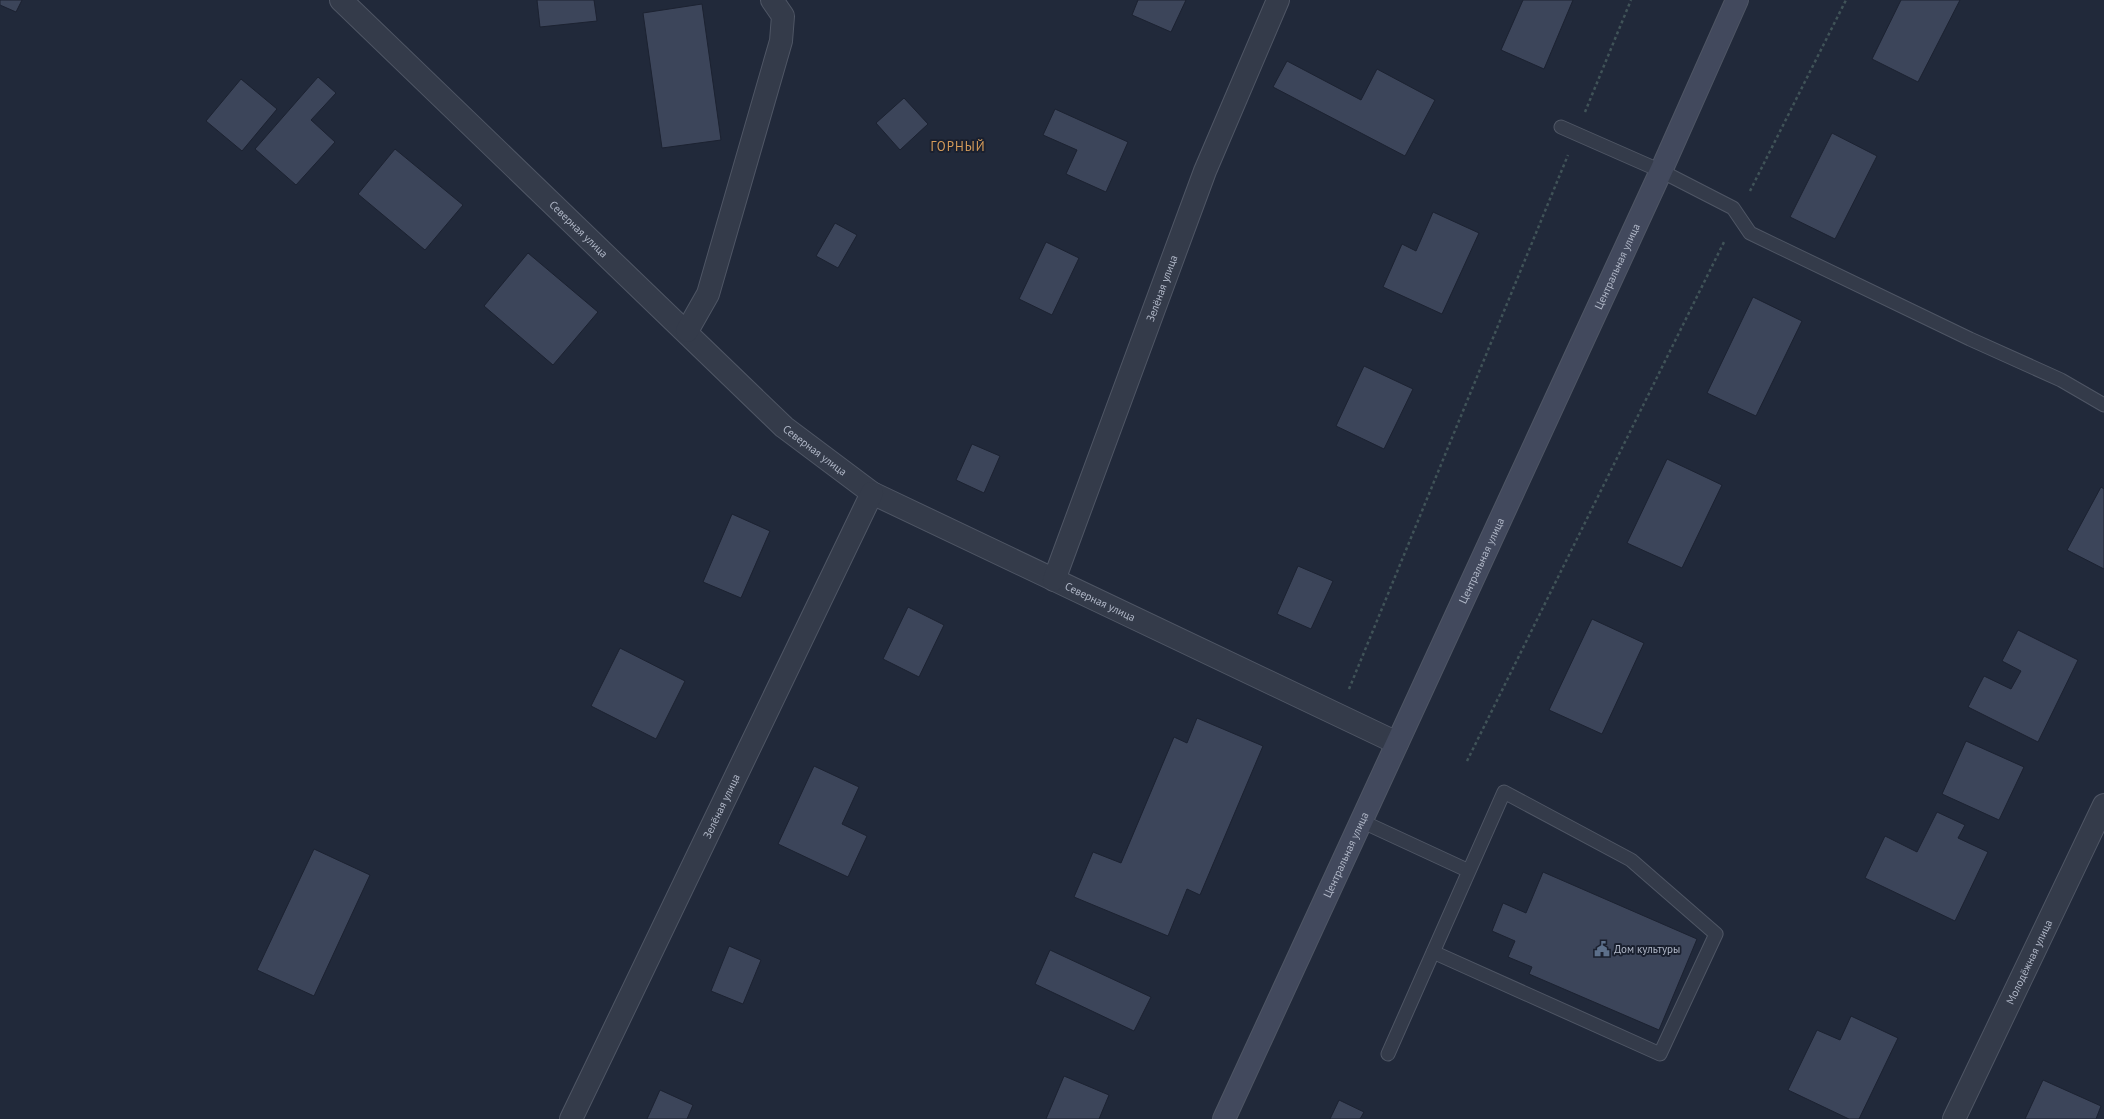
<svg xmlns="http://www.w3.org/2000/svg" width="2104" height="1119" viewBox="0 0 2104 1119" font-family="'PT Sans',sans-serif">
<rect width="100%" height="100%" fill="#21293a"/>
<path fill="#3c455a" stroke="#1c2231" d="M 0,0 L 22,0 L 16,12 L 0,5 Z
M 537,0 L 594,0 L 597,21 L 540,27 Z
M 1138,0 L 1186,0 L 1171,32 L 1132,15 Z
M 1523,0 L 1573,0 L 1544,69 L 1501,50 Z
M 1901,0 L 1960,0 L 1918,82 L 1872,59 Z
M 702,4 L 721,140 L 662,148 L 643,13 Z
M 1287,61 L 1361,100 L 1377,69 L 1435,100 L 1405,156 L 1273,87 Z
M 318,77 L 336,93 L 311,120 L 335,142 L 296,185 L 255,149 Z
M 241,79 L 277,109 L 242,151 L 206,121 Z
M 904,98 L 928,124 L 900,150 L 876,123 Z
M 1055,109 L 1128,142 L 1106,192 L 1066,174 L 1077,150 L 1043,135 Z
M 1832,133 L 1877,156 L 1835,239 L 1790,217 Z
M 395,149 L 463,205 L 425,250 L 358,194 Z
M 1433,212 L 1479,233 L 1442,314 L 1383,287 L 1402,244 L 1416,251 Z
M 835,223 L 857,235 L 838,268 L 816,256 Z
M 1046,242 L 1079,258 L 1052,315 L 1019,299 Z
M 528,253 L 598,312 L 553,365 L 484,306 Z
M 1753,297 L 1802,321 L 1756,416 L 1707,393 Z
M 1364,366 L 1413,389 L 1384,449 L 1336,426 Z
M 972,444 L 1000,456 L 984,493 L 956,480 Z
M 1667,459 L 1722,485 L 1682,568 L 1627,543 Z
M 2101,487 L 2104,489 L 2104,569 L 2067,550 Z
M 732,514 L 770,531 L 741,598 L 703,582 Z
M 1298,566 L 1333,581 L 1311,629 L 1277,614 Z
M 908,607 L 944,625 L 919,677 L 883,659 Z
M 1592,619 L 1644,643 L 1602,734 L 1549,710 Z
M 2018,630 L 2078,660 L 2038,742 L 1968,707 L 1984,676 L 2011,689 L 2021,671 L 2002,661 Z
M 620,648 L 685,681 L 656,739 L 591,706 Z
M 1197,718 L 1263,746 L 1200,895 L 1187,889 L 1168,936 L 1074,897 L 1093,852 L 1121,863 L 1174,737 L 1187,743 Z
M 1966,741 L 2024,767 L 1999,820 L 1942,794 Z
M 814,766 L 859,787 L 842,824 L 867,836 L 848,877 L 778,844 Z
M 1937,812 L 1965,825 L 1958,838 L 1988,852 L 1955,921 L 1865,878 L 1885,836 L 1917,852 Z
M 314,849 L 370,875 L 314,996 L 257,970 Z
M 1543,872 L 1697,939 L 1659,1030 L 1529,974 L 1532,967 L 1508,957 L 1515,941 L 1492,931 L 1503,903 L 1526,913 Z
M 729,946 L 761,960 L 743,1004 L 711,991 Z
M 1050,950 L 1151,997 L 1134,1031 L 1035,984 Z
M 1851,1016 L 1898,1038 L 1859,1119 L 1849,1119 L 1788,1090 L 1817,1030 L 1840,1040 Z
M 1064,1076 L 1109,1095 L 1099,1119 L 1046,1119 Z
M 2043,1080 L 2101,1106 L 2096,1119 L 2025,1119 Z
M 660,1090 L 693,1105 L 687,1119 L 647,1119 Z
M 1339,1100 L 1364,1112 L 1360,1119 L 1330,1119 Z"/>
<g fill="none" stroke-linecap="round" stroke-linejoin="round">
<defs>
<path id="lane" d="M 1561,127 L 1661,171 L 1733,208 L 1750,233 L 1970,339 L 2061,380 L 2104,405
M 1361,821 L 1469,871
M 1388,1054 L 1504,792 L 1631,860 L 1716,934 L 1660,1054 L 1433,952"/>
<g id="street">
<path id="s1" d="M 341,0 L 784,427 L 872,493 L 1397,743"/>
<path d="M 687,331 L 708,294 L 781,41 L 783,16 L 772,0"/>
<path id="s2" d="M 1054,580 L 1205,171 L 1278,0"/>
<path id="s3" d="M 571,1119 L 872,493"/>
<path id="s4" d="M 1954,1119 L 2104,805"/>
</g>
<g id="secondary">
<path id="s5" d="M 1224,1119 L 1661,171 L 1737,0"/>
</g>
</defs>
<use href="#lane" stroke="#4f5665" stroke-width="15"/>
<use href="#street" stroke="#4f5665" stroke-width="24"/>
<use href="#secondary" stroke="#4f5665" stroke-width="24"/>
<path stroke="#405358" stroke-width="2.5" stroke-dasharray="3 3" stroke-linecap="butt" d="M 1585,112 L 1631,0
M 1750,191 L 1846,0
M 1349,689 L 1568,155
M 1467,761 L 1725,240"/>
<use href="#lane" stroke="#343b4a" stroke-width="13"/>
<use href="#street" stroke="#343b4a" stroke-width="22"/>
<use href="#secondary" stroke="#42495d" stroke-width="22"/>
</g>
<defs>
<symbol id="civic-bare" viewBox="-9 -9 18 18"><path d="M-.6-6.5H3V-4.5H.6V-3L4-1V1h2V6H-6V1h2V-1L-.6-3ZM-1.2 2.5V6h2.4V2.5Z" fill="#5c6f8a" stroke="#1a202f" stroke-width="2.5" paint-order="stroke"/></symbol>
</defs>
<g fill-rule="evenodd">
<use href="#civic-bare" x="1591" y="938" width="22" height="22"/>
</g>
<g text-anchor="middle" stroke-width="4" stroke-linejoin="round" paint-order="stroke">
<g font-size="11" fill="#afb6c6" stroke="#1a202f">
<text dy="4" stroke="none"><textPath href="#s1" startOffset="330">Северная улица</textPath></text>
<text dy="4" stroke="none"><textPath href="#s5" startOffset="939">Центральная улица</textPath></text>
<text dy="4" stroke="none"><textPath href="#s2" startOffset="311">Зелёная улица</textPath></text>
<text dy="4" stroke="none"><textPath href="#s1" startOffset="654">Северная улица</textPath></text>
<text dy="4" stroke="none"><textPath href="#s5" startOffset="615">Центральная улица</textPath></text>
<text dy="4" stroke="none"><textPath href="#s1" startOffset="978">Северная улица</textPath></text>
<text dy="4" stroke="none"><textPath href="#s3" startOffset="347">Зелёная улица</textPath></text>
<text dy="4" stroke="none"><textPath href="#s5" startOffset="291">Центральная улица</textPath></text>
<text dy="4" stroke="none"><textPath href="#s4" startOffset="174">Молодёжная улица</textPath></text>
</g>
<g font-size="11" fill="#afb6c6" stroke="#1a202f" text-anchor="start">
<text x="1614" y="953">Дом культуры</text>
</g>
<g font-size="13" letter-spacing="1" fill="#d79d5a" stroke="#1a202f">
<text x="958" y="151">ГОРНЫЙ</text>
</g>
</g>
</svg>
